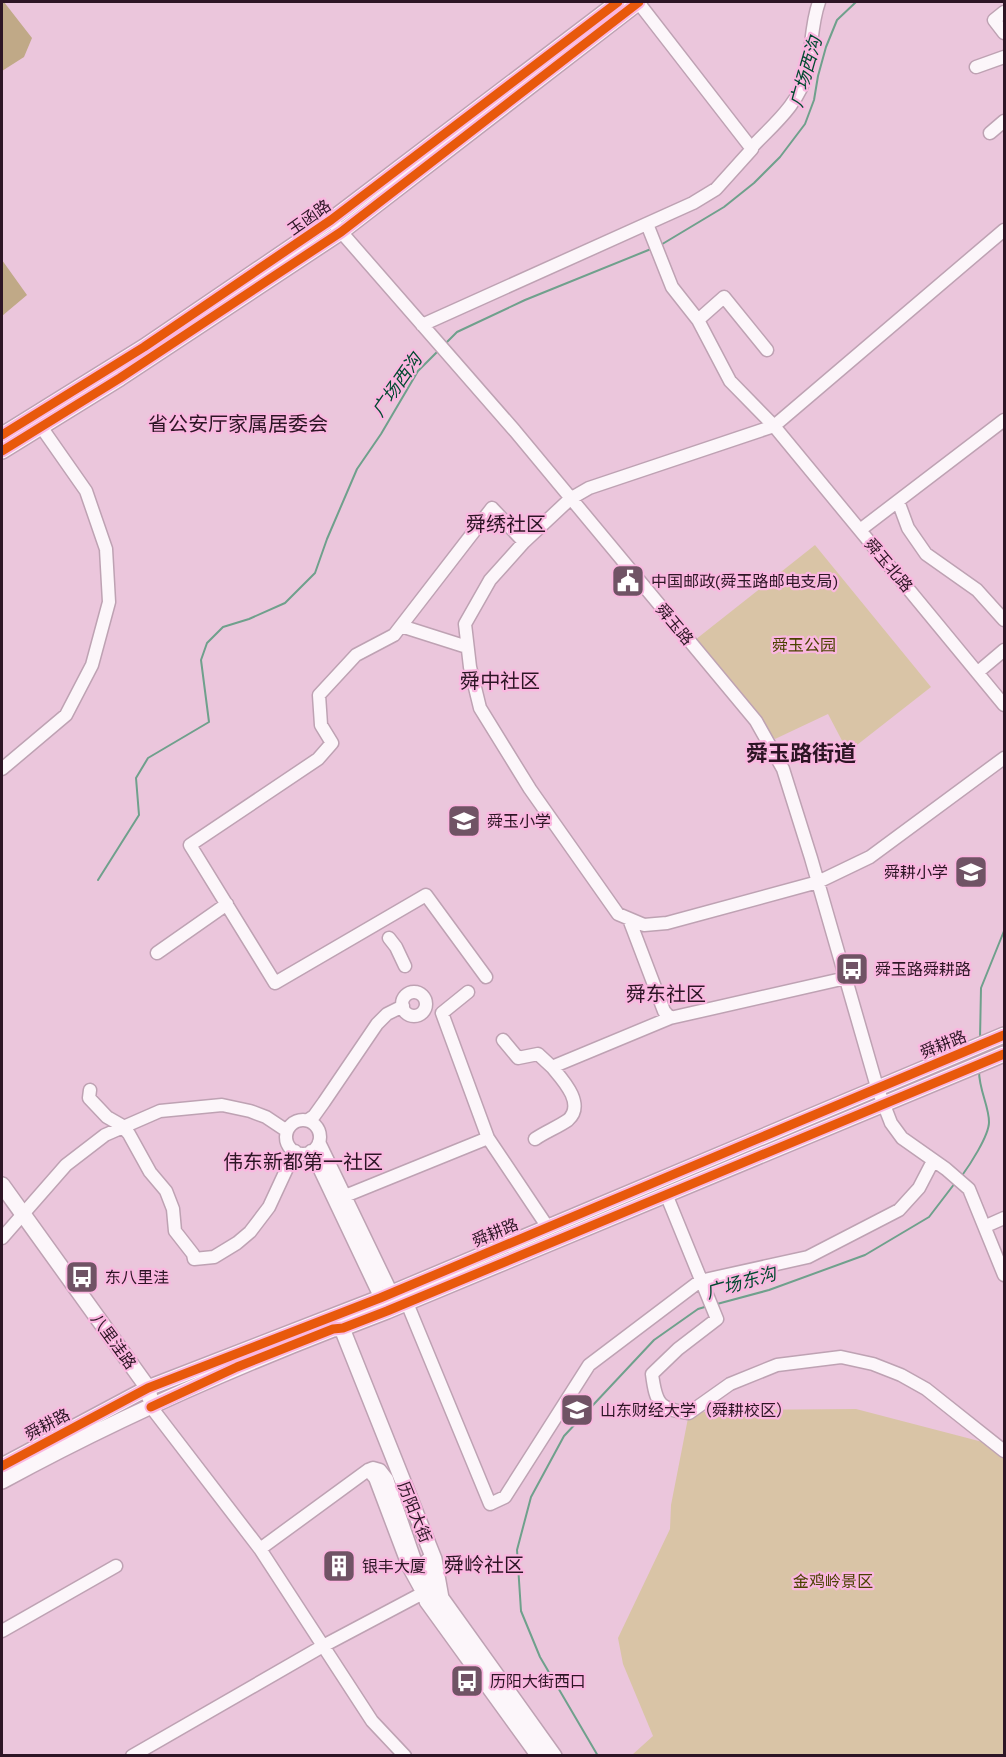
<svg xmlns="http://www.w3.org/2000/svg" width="1006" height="1757" viewBox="0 0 1006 1757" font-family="'Work Sans','Noto Sans SC',sans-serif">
<rect width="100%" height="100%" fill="#ebc6dc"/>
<path fill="#d9c4a6" d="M 815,545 L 931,687 L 848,752 L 828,714 L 775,739 L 695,640 Z
M 856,1409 L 998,1446 L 1004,1451 L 1004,1755 L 632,1755 L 653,1736 L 623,1664 L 618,1638 L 670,1529 L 671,1505 L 689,1413 L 737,1410 Z"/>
<path fill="#c0a987" d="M 2,2 L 4,2 L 32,38 L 24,57 L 2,71 Z
M 2,260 L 27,295 L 2,316 Z"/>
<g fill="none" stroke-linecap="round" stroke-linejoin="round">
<path stroke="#6fa08c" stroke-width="2" d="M 659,246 L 724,207 L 754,183 L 780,157 L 805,124 L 814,100 L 818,76 L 826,47 L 837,20 L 856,2
M 445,344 L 457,332 L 525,300 L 651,249
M 98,880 L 139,815 L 136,778 L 148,758 L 209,722 L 201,660 L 207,643 L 223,627 L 249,619 L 285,603 L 315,573 L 327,539 L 357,469 L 381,434 L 418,371 L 439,350
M 980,1039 L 981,988 L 1004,931
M 961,1177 C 969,1166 989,1136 989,1122 C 989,1106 979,1090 979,1071
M 717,1304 L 769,1290 L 865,1255 L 929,1217 L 955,1183
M 598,1756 L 540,1657 L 521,1611 L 517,1550 L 531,1497 L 564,1436 L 654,1340 L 698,1309 L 708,1306"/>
<defs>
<path id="minor" d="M 1004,12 L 994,20 L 1004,33
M 976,67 L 1004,57
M 990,133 L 1004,121
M 753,146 C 774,124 800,103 807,71 C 812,48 811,24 819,2
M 647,224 L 672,287 L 698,320 L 724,297 L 767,350
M 336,226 L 515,431 L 756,721 L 783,769 L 811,858 L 877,1087 L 891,1123 L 902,1138 L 946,1169 L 969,1189 L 1004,1275
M 698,320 L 730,381 L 774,426 L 1004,705
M 422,325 L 693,203 L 716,189 L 752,149 L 638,2
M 898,501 L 908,528 L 926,554 L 977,590 L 1004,620
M 860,530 L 1004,420
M 524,542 L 490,580 L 465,624 L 470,667 L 480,708 L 530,789 L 618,914 L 644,925 L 667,923 L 818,882 L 870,857 L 1004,758
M 401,626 L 467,647
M 978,672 L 1004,650
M 2,769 L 66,715 L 92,665 L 109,602 L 106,549 L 86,491 L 37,421
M 629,919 L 664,1011 L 670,1018 L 846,978
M 389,938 L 396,947 L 405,966
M 157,953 L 227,904
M 486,977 L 426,895 L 275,983 L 190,845 L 318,759 L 332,743 L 321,725 L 319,695 L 356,655 L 394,635 L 492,508 L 524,542 L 570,499 L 589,488 L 774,426 L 1004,230
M 468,992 L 442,1013 L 488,1138 L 547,1226
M402 1004a12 12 0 1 1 24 0a12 12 0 1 1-24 0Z
M 503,1040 L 518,1058 L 538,1054 L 552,1067
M 90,1090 L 89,1098 L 107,1117 L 121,1125 L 129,1134 L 150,1172 L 166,1191 L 173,1209 L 175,1231 L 193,1254 L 194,1259 L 214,1257 L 237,1243 L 250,1232 L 269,1207 L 295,1151
M 308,1120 L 314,1116 L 324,1102 L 377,1024 L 387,1014 L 403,1006
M286 1137a17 17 0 1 1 34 0a17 17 0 1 1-34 0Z
M 535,1139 C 545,1132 558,1127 568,1120 C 586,1104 562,1079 552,1067 L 670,1018
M 319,1142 L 395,1300
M 311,1151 L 384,1305
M 666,1194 L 717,1319 L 678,1349 L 652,1374 C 656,1404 659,1409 689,1413 L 730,1384 L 777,1365 L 841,1357 L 873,1364 L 901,1375 L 926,1389 L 1004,1451
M 345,1196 L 488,1138
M 986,1226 L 1004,1218
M 2,1238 L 66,1165 L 105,1135 L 160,1111 L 222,1105 L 250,1111 L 266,1117 L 287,1131
M 407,1303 L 490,1504 L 505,1497 L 589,1365 L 700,1281 L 808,1257 L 899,1210 L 919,1188 L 933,1161
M 151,1407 L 260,1549 L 368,1470 L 373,1468 L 380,1470 L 387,1479 L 417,1566 L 429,1584
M 368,1470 L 375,1478 L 409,1568 L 426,1599
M 260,1549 L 372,1721 L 405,1756
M 2,1631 L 116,1566
M 132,1756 L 323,1646 L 423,1593"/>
<path id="major" d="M 2,435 L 144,347 L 331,220 L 618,2
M 2,451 L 120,378 L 341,232 L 639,2
M 2,1185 L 148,1388 L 150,1398
M 339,1321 L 434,1559 L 441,1598 L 554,1756
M 2,1466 L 148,1388 L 380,1298 L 1004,1035
M 2,1481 C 108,1423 220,1373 333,1329 L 343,1328 L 387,1311 L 1004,1054
M 428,1561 C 430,1575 426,1587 427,1601 L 539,1756"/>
</defs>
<use href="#minor" stroke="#bea2b3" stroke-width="15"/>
<use href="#major" stroke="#bea2b3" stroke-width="18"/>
<use href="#minor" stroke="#fcf6fa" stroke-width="12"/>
<use href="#major" stroke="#fcf6fa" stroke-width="15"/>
<defs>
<path id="cycleway" d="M 2,435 L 144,347 L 331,220 L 618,2
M 2,451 L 120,378 L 341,232 L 639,2
M 151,1407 L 237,1367 L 333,1329 L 343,1328 L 387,1311 L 1004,1054
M 2,1466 L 148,1388 L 380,1298 L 1004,1035"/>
</defs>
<use href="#cycleway" stroke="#fab7e0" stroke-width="13"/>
<use href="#cycleway" stroke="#e8590c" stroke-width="9"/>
</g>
<defs>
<symbol id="civic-square" viewBox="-11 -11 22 22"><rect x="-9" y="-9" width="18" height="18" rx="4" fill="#705365" stroke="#fab7e0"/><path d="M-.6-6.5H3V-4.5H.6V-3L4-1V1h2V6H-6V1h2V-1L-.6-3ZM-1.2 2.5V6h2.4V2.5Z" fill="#fff"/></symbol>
<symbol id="school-square" viewBox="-11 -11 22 22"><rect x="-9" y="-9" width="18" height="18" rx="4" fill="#705365" stroke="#fab7e0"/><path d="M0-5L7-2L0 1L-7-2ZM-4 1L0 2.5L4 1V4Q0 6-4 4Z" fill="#fff"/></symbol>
<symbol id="bus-square" viewBox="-11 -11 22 22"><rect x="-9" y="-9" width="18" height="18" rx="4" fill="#705365" stroke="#fab7e0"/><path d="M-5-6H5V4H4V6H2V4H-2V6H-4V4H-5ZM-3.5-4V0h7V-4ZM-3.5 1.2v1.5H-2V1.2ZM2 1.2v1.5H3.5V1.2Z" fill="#fff"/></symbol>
<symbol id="university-square" viewBox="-11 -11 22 22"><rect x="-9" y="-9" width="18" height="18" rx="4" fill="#705365" stroke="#fab7e0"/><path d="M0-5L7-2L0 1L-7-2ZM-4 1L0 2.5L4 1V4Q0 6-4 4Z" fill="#fff"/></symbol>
<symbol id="building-square" viewBox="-11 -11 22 22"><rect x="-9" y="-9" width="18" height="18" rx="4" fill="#705365" stroke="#fab7e0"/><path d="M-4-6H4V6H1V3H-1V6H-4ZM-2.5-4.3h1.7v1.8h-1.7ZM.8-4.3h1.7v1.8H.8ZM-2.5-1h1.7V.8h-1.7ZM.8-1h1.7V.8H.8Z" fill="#fff"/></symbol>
</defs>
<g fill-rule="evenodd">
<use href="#civic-square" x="609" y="562" width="38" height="38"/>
<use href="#school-square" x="445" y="802" width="38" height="38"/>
<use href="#school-square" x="952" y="853" width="38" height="38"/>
<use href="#bus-square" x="833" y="950" width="38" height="38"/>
<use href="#bus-square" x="63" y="1258" width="38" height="38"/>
<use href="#university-square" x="558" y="1391" width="38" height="38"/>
<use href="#building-square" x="320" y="1547" width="38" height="38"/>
<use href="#bus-square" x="448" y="1662" width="38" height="38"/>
</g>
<g text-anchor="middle" stroke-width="4.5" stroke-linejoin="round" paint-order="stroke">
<g font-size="16" fill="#2d1525" stroke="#fab7e0">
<text transform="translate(309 217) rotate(-35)" y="6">玉函路</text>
<text transform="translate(889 565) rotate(50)" y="6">舜玉北路</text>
<text transform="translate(675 624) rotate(50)" y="6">舜玉路</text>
<text transform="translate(943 1044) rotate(-22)" y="6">舜耕路</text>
<text transform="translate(495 1232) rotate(-23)" y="6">舜耕路</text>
<text transform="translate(114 1341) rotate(54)" y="6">八里洼路</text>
<text transform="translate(47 1424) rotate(-28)" y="6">舜耕路</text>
<text transform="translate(415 1512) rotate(68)" y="6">历阳大街</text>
</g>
<g font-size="16" fill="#2d1525" stroke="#fab7e0" text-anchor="start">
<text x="651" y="587">中国邮政(舜玉路邮电支局)</text>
<text x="487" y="827">舜玉小学</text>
<text x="948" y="878" text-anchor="end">舜耕小学</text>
<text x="875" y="975">舜玉路舜耕路</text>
<text x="105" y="1283">东八里洼</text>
<text x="600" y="1416">山东财经大学（舜耕校区）</text>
<text x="362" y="1572">银丰大厦</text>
<text x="490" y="1687">历阳大街西口</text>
</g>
<g font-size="16" fill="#4a4100" stroke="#fab7e0">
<text x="804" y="651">舜玉公园</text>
<text x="833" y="1587">金鸡岭景区</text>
</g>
<g font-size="18" font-style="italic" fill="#004a30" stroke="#fab7e0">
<text transform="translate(806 72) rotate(-74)" y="6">广场西沟</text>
<text transform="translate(397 385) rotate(-55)" y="6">广场西沟</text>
<text transform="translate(741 1283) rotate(-16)" y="6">广场东沟</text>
</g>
<g font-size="20" fill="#2d1525" stroke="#fab7e0">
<text x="238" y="431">省公安厅家属居委会</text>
<text x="506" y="531">舜绣社区</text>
<text x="500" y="688">舜中社区</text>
<text x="666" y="1001">舜东社区</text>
<text x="303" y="1169">伟东新都第一社区</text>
<text x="484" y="1572">舜岭社区</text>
</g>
<g font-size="22" font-weight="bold" fill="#2d1525" stroke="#fab7e0">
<text x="801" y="761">舜玉路街道</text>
</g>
</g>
<rect width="1006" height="1757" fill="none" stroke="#2d1525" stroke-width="6"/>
</svg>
